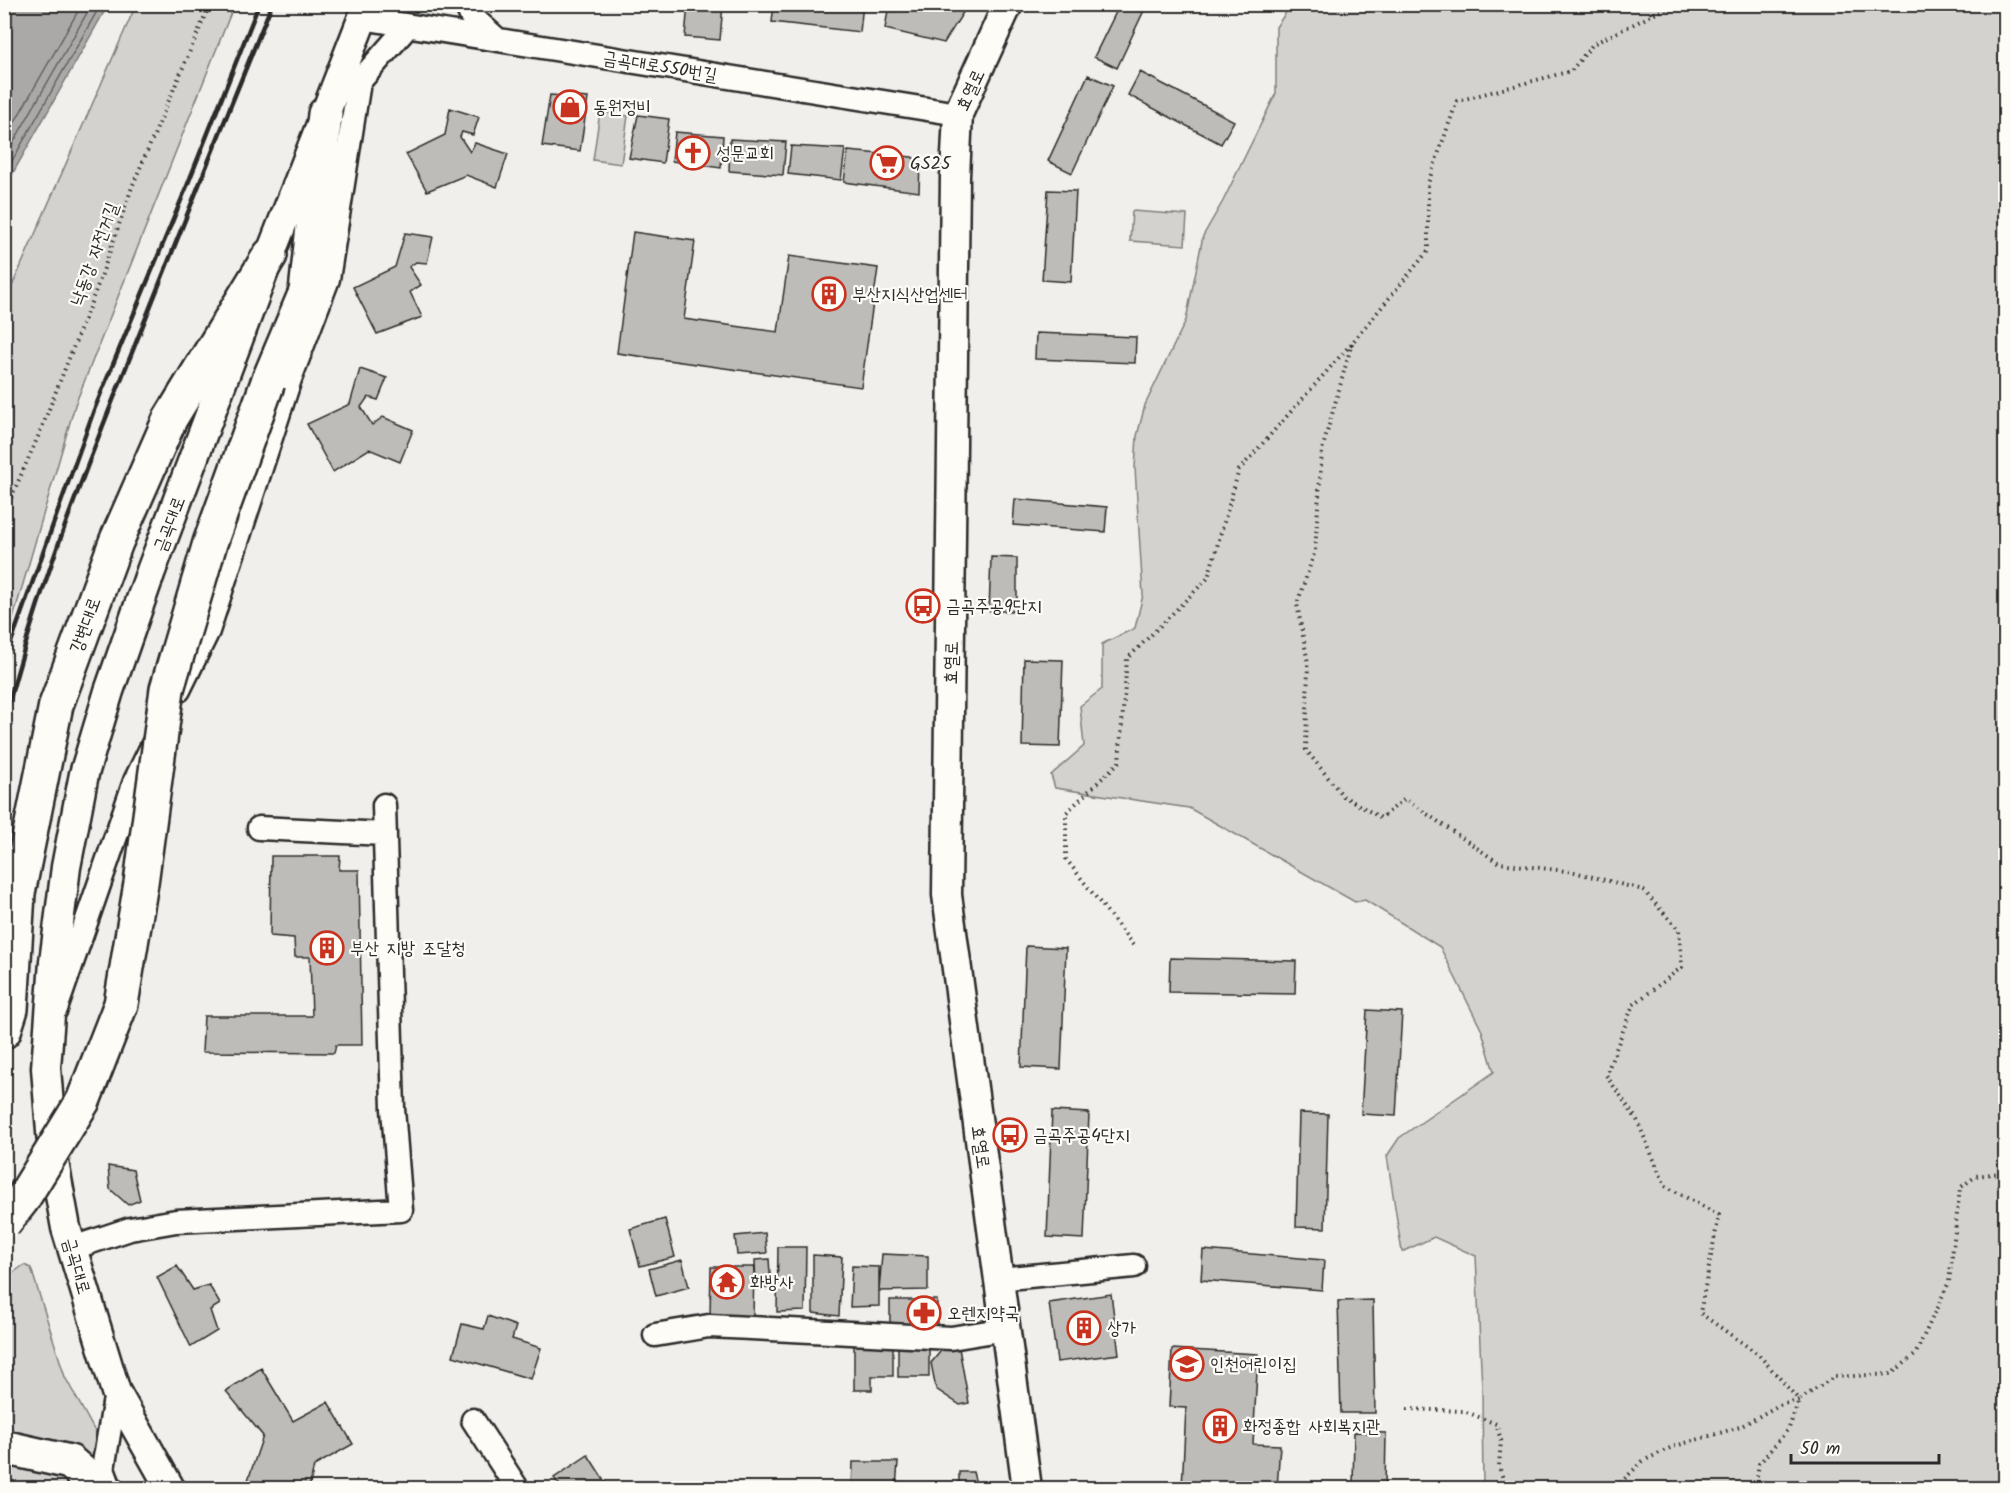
<svg xmlns="http://www.w3.org/2000/svg" width="2010" height="1493" viewBox="0 0 2010 1493" font-family="Kalam,'Poor Story',sans-serif">
<rect width="100%" height="100%" fill="#f0efeb"/>
<filter id="ink" filterUnits="userSpaceOnUse"><feTurbulence type="fractalNoise" baseFrequency=".0167" numOctaves="2"/><feDisplacementMap in="SourceGraphic" scale="12" xChannelSelector="R" yChannelSelector="G"/><feConvolveMatrix kernelMatrix="1 2 1 2 8 2 1 2 1" color-interpolation-filters="sRGB"/></filter>
<g filter="url(#ink)">
<path fill="#d3d2cf" stroke="#7f7e7d" stroke-width="1.5" d="M 136,5 L 234,5 L 75,405 L 5,646 L 5,302 Z
M 1291,5 L 2005,5 L 2005,1488 L 1483,1488 L 1482,1389 L 1476,1256 L 1434,1237 L 1402,1252 L 1387,1156 L 1399,1138 L 1494,1072 L 1482,1031 L 1440,947 L 1365,900 L 1355,902 L 1189,808 L 1055,788 L 1051,775 L 1084,746 L 1080,706 L 1102,689 L 1102,644 L 1135,628 L 1143,595 L 1135,468 L 1137,436 L 1145,405 L 1186,320 L 1203,236 L 1223,201 L 1276,93 L 1276,27 Z
M 600,112 L 628,116 L 621,164 L 593,160 Z
M 1132,211 L 1187,215 L 1185,245 L 1130,241 Z
M 24,1265 L 31,1268 L 65,1377 L 126,1488 L 5,1488 L 4,1279 Z"/>
<path fill="#aaa9a7" stroke="#777775" stroke-width="1.5" d="M 5,4 L 108,5 L 5,187 L 4,5 Z"/>
<g fill="none" stroke-linecap="round" stroke-linejoin="round">
<path stroke="#5e5d5d" stroke-width="1.5" d="M 4,141 L 82,4
M 4,159 L 92,4
M 4,175 L 101,4"/>
</g>
<path fill="#bdbcb8" stroke="#2b2b2b" stroke-width="1.5" d="M 688,4 L 723,4 L 720,40 L 685,37 Z
M 774,4 L 863,4 L 860,32 L 772,22 Z
M 889,4 L 942,4 L 964,11 L 944,43 L 885,29 Z
M 1120,4 L 1147,4 L 1117,68 L 1094,57 Z
M 1140,72 L 1234,121 L 1221,144 L 1128,95 Z
M 1088,75 L 1113,86 L 1072,173 L 1048,161 Z
M 550,95 L 588,98 L 580,151 L 542,146 Z
M 450,108 L 479,117 L 473,135 L 462,132 L 460,137 L 470,152 L 475,143 L 508,154 L 497,187 L 466,175 L 427,191 L 406,154 L 445,135 Z
M 638,115 L 669,119 L 663,163 L 629,158 Z
M 675,132 L 723,136 L 721,168 L 672,161 Z
M 730,139 L 786,142 L 783,175 L 729,171 Z
M 791,146 L 845,149 L 841,180 L 788,174 Z
M 848,151 L 912,157 L 920,162 L 919,192 L 844,182 Z
M 1048,190 L 1076,191 L 1071,282 L 1042,280 Z
M 633,232 L 695,241 L 684,319 L 778,332 L 789,256 L 878,268 L 861,387 L 617,353 Z
M 405,233 L 433,237 L 427,263 L 416,262 L 409,267 L 421,285 L 410,292 L 422,317 L 377,334 L 353,287 L 395,267 Z
M 1036,333 L 1136,337 L 1135,363 L 1035,359 Z
M 360,369 L 387,378 L 378,400 L 368,397 L 361,407 L 372,425 L 383,417 L 413,430 L 400,462 L 369,449 L 333,472 L 307,424 L 350,404 Z
M 1015,499 L 1107,507 L 1105,532 L 1013,525 Z
M 991,557 L 1017,558 L 1017,611 L 989,611 Z
M 1024,659 L 1063,660 L 1060,747 L 1022,746 Z
M 271,856 L 340,856 L 339,870 L 359,870 L 362,1045 L 336,1045 L 334,1053 L 202,1052 L 204,1016 L 312,1016 L 310,957 L 295,957 L 294,938 L 270,936 Z
M 1026,946 L 1066,948 L 1061,1069 L 1021,1067 Z
M 1170,958 L 1296,961 L 1295,994 L 1169,992 Z
M 1367,1010 L 1402,1012 L 1396,1116 L 1361,1114 Z
M 1052,1111 L 1089,1113 L 1084,1239 L 1047,1237 Z
M 1299,1113 L 1328,1114 L 1325,1228 L 1296,1227 Z
M 108,1166 L 133,1170 L 140,1200 L 128,1205 L 110,1189 Z
M 665,1219 L 675,1257 L 640,1266 L 630,1229 Z
M 765,1233 L 767,1253 L 737,1255 L 735,1236 Z
M 778,1247 L 806,1247 L 805,1311 L 777,1312 Z
M 1203,1250 L 1324,1260 L 1322,1290 L 1201,1280 Z
M 882,1254 L 928,1256 L 928,1290 L 879,1291 Z
M 813,1255 L 842,1257 L 839,1316 L 813,1313 Z
M 769,1259 L 771,1288 L 756,1289 L 755,1260 Z
M 682,1260 L 689,1287 L 656,1296 L 649,1269 Z
M 177,1266 L 193,1290 L 209,1285 L 220,1304 L 210,1310 L 217,1331 L 191,1347 L 157,1277 Z
M 852,1266 L 879,1267 L 879,1306 L 850,1307 Z
M 711,1267 L 754,1267 L 753,1317 L 710,1316 Z
M 1111,1294 L 1119,1354 L 1057,1362 L 1049,1303 Z
M 890,1300 L 937,1300 L 937,1326 L 890,1325 Z
M 1373,1300 L 1375,1413 L 1341,1413 L 1338,1301 Z
M 488,1316 L 516,1326 L 512,1339 L 541,1348 L 531,1379 L 453,1356 L 462,1324 L 484,1329 Z
M 854,1344 L 893,1345 L 893,1376 L 872,1376 L 872,1390 L 854,1390 Z
M 898,1347 L 929,1347 L 929,1377 L 898,1377 Z
M 944,1347 L 959,1348 L 969,1403 L 960,1405 L 936,1389 L 931,1363 Z
M 1172,1349 L 1258,1354 L 1253,1444 L 1280,1445 L 1277,1488 L 1182,1488 L 1186,1408 L 1169,1407 Z
M 261,1368 L 293,1421 L 328,1402 L 353,1444 L 314,1466 L 309,1488 L 251,1488 L 246,1486 L 263,1436 L 226,1391 Z
M 1354,1432 L 1386,1433 L 1385,1488 L 1353,1488 Z
M 588,1455 L 609,1488 L 562,1488 L 554,1478 Z
M 853,1462 L 898,1462 L 896,1488 L 852,1488 Z
M 959,1472 L 973,1472 L 977,1488 L 959,1488 Z"/>
<g fill="none" stroke-linecap="round" stroke-linejoin="round">
<defs>
<path id="minor" d="M 466,4 L 471,16 L 498,40
M 362,18 L 958,114
M 179,690 L 208,631 L 290,379 L 328,279 L 359,82 L 408,26
M 259,828 L 385,834
M 56,1009 L 135,781 L 153,744
M 73,1248 L 130,1229 L 176,1221 L 401,1210 L 393,1109 L 384,805
M 999,1279 L 1134,1266
M 655,1335 L 709,1326 L 951,1338 L 1006,1329
M 473,1420 L 517,1488
M 110,1488 L 103,1469 L 116,1392"/>
<path id="major" d="M 1008,4 L 958,114 L 955,176 L 947,895 L 1027,1488
M 170,1488 L 116,1392 L 66,1228 L 53,1157 L 46,1068 L 54,962 L 66,867 L 84,774 L 109,691 L 151,571 L 270,255 L 368,4"/>
<path id="highway" d="M 268,382 L 306,292 L 325,114
M 4,1031 L 11,1009 L 18,893 L 56,705 L 116,542 L 170,419 L 270,255
M 4,1450 L 12,1449 L 70,1462 L 100,1488"/>
</defs>
<use href="#minor" stroke="#2b2b2b" stroke-width="27"/>
<use href="#major" stroke="#2b2b2b" stroke-width="33"/>
<use href="#highway" stroke="#2b2b2b" stroke-width="38"/>
<path stroke="#2b2b2b" stroke-width="4" stroke-dasharray="1.5 4.5" stroke-linecap="butt" d="M 1352,343 L 1322,450 L 1315,551 L 1297,604 L 1308,663 L 1306,750 L 1343,796 L 1381,818 L 1405,799 L 1499,863 L 1574,872 L 1643,890 L 1679,930 L 1682,967 L 1633,1005 L 1606,1075 L 1637,1120 L 1665,1186 L 1719,1215 L 1700,1313 L 1758,1354 L 1799,1400 L 1779,1405 L 1740,1427 L 1672,1447 L 1643,1461 L 1618,1485 L 1605,1488
M 4,514 L 40,432 L 101,277 L 132,187 L 210,4
M 1133,945 L 1066,859 L 1066,813 L 1119,762 L 1127,659 L 1208,578 L 1239,470 L 1352,343 L 1428,251 L 1428,183 L 1457,101 L 1571,71 L 1593,44 L 1675,4
M 1407,1409 L 1464,1411 L 1496,1424 L 1501,1440 L 1499,1466 L 1506,1488
M 1755,1488 L 1759,1464 L 1789,1428 L 1799,1400 L 1834,1377 L 1891,1374 L 1915,1355 L 1949,1282 L 1960,1188 L 1976,1176 L 2000,1173 L 2006,1169"/>
<use href="#minor" stroke="#fdfcf7" stroke-width="22"/>
<use href="#major" stroke="#fdfcf7" stroke-width="28"/>
<use href="#highway" stroke="#fdfcf7" stroke-width="33"/>
<path stroke="#2b2b2b" stroke-width="4.5" d="M 4,662 L 94,410 L 187,186 L 259,4
M 4,722 C 36,594 84,472 133,350 C 179,234 225,119 272,4"/>
<defs>
<path id="highway-bridge" d="M 4,1223 L 22,1200 L 83,1101 L 121,1004 L 141,883 L 167,689 L 210,543 L 268,382"/>
</defs>
<use href="#highway-bridge" stroke="#2b2b2b" stroke-width="38" stroke-linecap="butt"/>
<use href="#highway-bridge" stroke="#fdfcf7" stroke-width="33"/>
</g>
</g>
<defs>
<symbol id="shop-ring" viewBox="-11 -11 22 22"><circle r="9.5" fill="#fdfcf7" stroke="#c8321e" stroke-width="1.5"/><path d="M-5-2.5h2.3a2.7 3.5 0 0 1 5.4 0H5L5.5 6h-11ZM-1.5-2.5h3a1.5 2.3 0 0 0-3 0Z" fill="#c8321e"/></symbol>
<symbol id="church-ring" viewBox="-11 -11 22 22"><circle r="9.5" fill="#fdfcf7" stroke="#c8321e" stroke-width="1.5"/><path d="M-1.2-6h2.4v3.5h3.3v2.4h-3.3V6h-2.4V-.1h-3.3v-2.4h3.3Z" fill="#c8321e"/></symbol>
<symbol id="supermarket-ring" viewBox="-11 -11 22 22"><circle r="9.5" fill="#fdfcf7" stroke="#c8321e" stroke-width="1.5"/><path d="M-6-5.5h2.5l.6 2H6L4.5 2H-2.5L-4.4-4H-6ZM-1.5 3.2a1.3 1.3 0 1 0 .1 0ZM3 3.2a1.3 1.3 0 1 0 .1 0Z" fill="#c8321e"/></symbol>
<symbol id="building-ring" viewBox="-11 -11 22 22"><circle r="9.5" fill="#fdfcf7" stroke="#c8321e" stroke-width="1.5"/><path d="M-4-6H4V6H1V3H-1V6H-4ZM-2.5-4.3h1.7v1.8h-1.7ZM.8-4.3h1.7v1.8H.8ZM-2.5-1h1.7V.8h-1.7ZM.8-1h1.7V.8H.8Z" fill="#c8321e"/></symbol>
<symbol id="bus-ring" viewBox="-11 -11 22 22"><circle r="9.5" fill="#fdfcf7" stroke="#c8321e" stroke-width="1.5"/><path d="M-5-6H5V4H4V6H2V4H-2V6H-4V4H-5ZM-3.5-4V0h7V-4ZM-3.5 1.2v1.5H-2V1.2ZM2 1.2v1.5H3.5V1.2Z" fill="#c8321e"/></symbol>
<symbol id="temple-ring" viewBox="-11 -11 22 22"><circle r="9.5" fill="#fdfcf7" stroke="#c8321e" stroke-width="1.5"/><path d="M0-6L5-2H3V0L6.5 2.5H4V6H1.5V3h-3V6H-4V2.5H-6.5L-3 0V-2H-5Z" fill="#c8321e"/></symbol>
<symbol id="pharmacy-ring" viewBox="-11 -11 22 22"><circle r="9.5" fill="#fdfcf7" stroke="#c8321e" stroke-width="1.5"/><path d="M-2-6h4v4h4v4h-4v4h-4v-4h-4v-4h4Z" fill="#c8321e"/></symbol>
<symbol id="school-ring" viewBox="-11 -11 22 22"><circle r="9.5" fill="#fdfcf7" stroke="#c8321e" stroke-width="1.5"/><path d="M0-5L7-2L0 1L-7-2ZM-4 1L0 2.5L4 1V4Q0 6-4 4Z" fill="#c8321e"/></symbol>
</defs>
<g fill-rule="evenodd">
<use href="#shop-ring" x="551" y="88" width="38" height="38"/>
<use href="#church-ring" x="674" y="134" width="38" height="38"/>
<use href="#supermarket-ring" x="868" y="144" width="38" height="38"/>
<use href="#building-ring" x="810" y="275" width="38" height="38"/>
<use href="#bus-ring" x="904" y="587" width="38" height="38"/>
<use href="#building-ring" x="308" y="929" width="38" height="38"/>
<use href="#bus-ring" x="991" y="1116" width="38" height="38"/>
<use href="#temple-ring" x="708" y="1263" width="38" height="38"/>
<use href="#pharmacy-ring" x="905" y="1294" width="38" height="38"/>
<use href="#building-ring" x="1065" y="1309" width="38" height="38"/>
<use href="#school-ring" x="1168" y="1345" width="38" height="38"/>
<use href="#building-ring" x="1201" y="1407" width="38" height="38"/>
</g>
<g text-anchor="middle" stroke-width="4.5" stroke-linejoin="round" paint-order="stroke">
<g font-size="18" fill="#2b2b2b" stroke="#fdfcf7">
<text transform="translate(660 66) rotate(9)" y="6">금곡대로550번길</text>
<text transform="translate(970 90) rotate(-65)" y="6">효열로</text>
<text transform="translate(94 254) rotate(-70)" y="6">낙동강 자전거길</text>
<text transform="translate(169 524) rotate(-69)" y="6">금곡대로</text>
<text transform="translate(85 625) rotate(-70)" y="6">강변대로</text>
<text transform="translate(951 663) rotate(-89)" y="6">효열로</text>
<text transform="translate(981 1147) rotate(82)" y="6">효열로</text>
<text transform="translate(77 1266) rotate(74)" y="6">금곡대로</text>
</g>
<g font-size="18" fill="#2b2b2b" stroke="#fdfcf7" text-anchor="start">
<text x="593" y="113">동원정비</text>
<text x="716" y="159">성문교회</text>
<text x="910" y="169">GS25</text>
<text x="852" y="300">부산지식산업센터</text>
<text x="946" y="612">금곡주공9단지</text>
<text x="350" y="954">부산 지방 조달청</text>
<text x="1033" y="1141">금곡주공4단지</text>
<text x="750" y="1288">화방사</text>
<text x="947" y="1319">오렌지약국</text>
<text x="1107" y="1334">상가</text>
<text x="1210" y="1370">인천어린이집</text>
<text x="1243" y="1432">화정종합 사회복지관</text>
</g>
</g>
<rect width="2010" height="1493" fill="none" stroke="#fdfcf7" stroke-width="24"/>
<rect x="12" y="12" width="1986" height="1469" fill="none" stroke="#2b2b2b" stroke-width="2" filter="url(#ink)"/>
<path d="M1791 1454v9h148v-9" fill="none" stroke="#2b2b2b" stroke-width="3"/>
<text x="1800" y="1454" font-size="18" fill="#2b2b2b" stroke="#fdfcf7" stroke-width="4.5" paint-order="stroke">50 m</text>
</svg>
